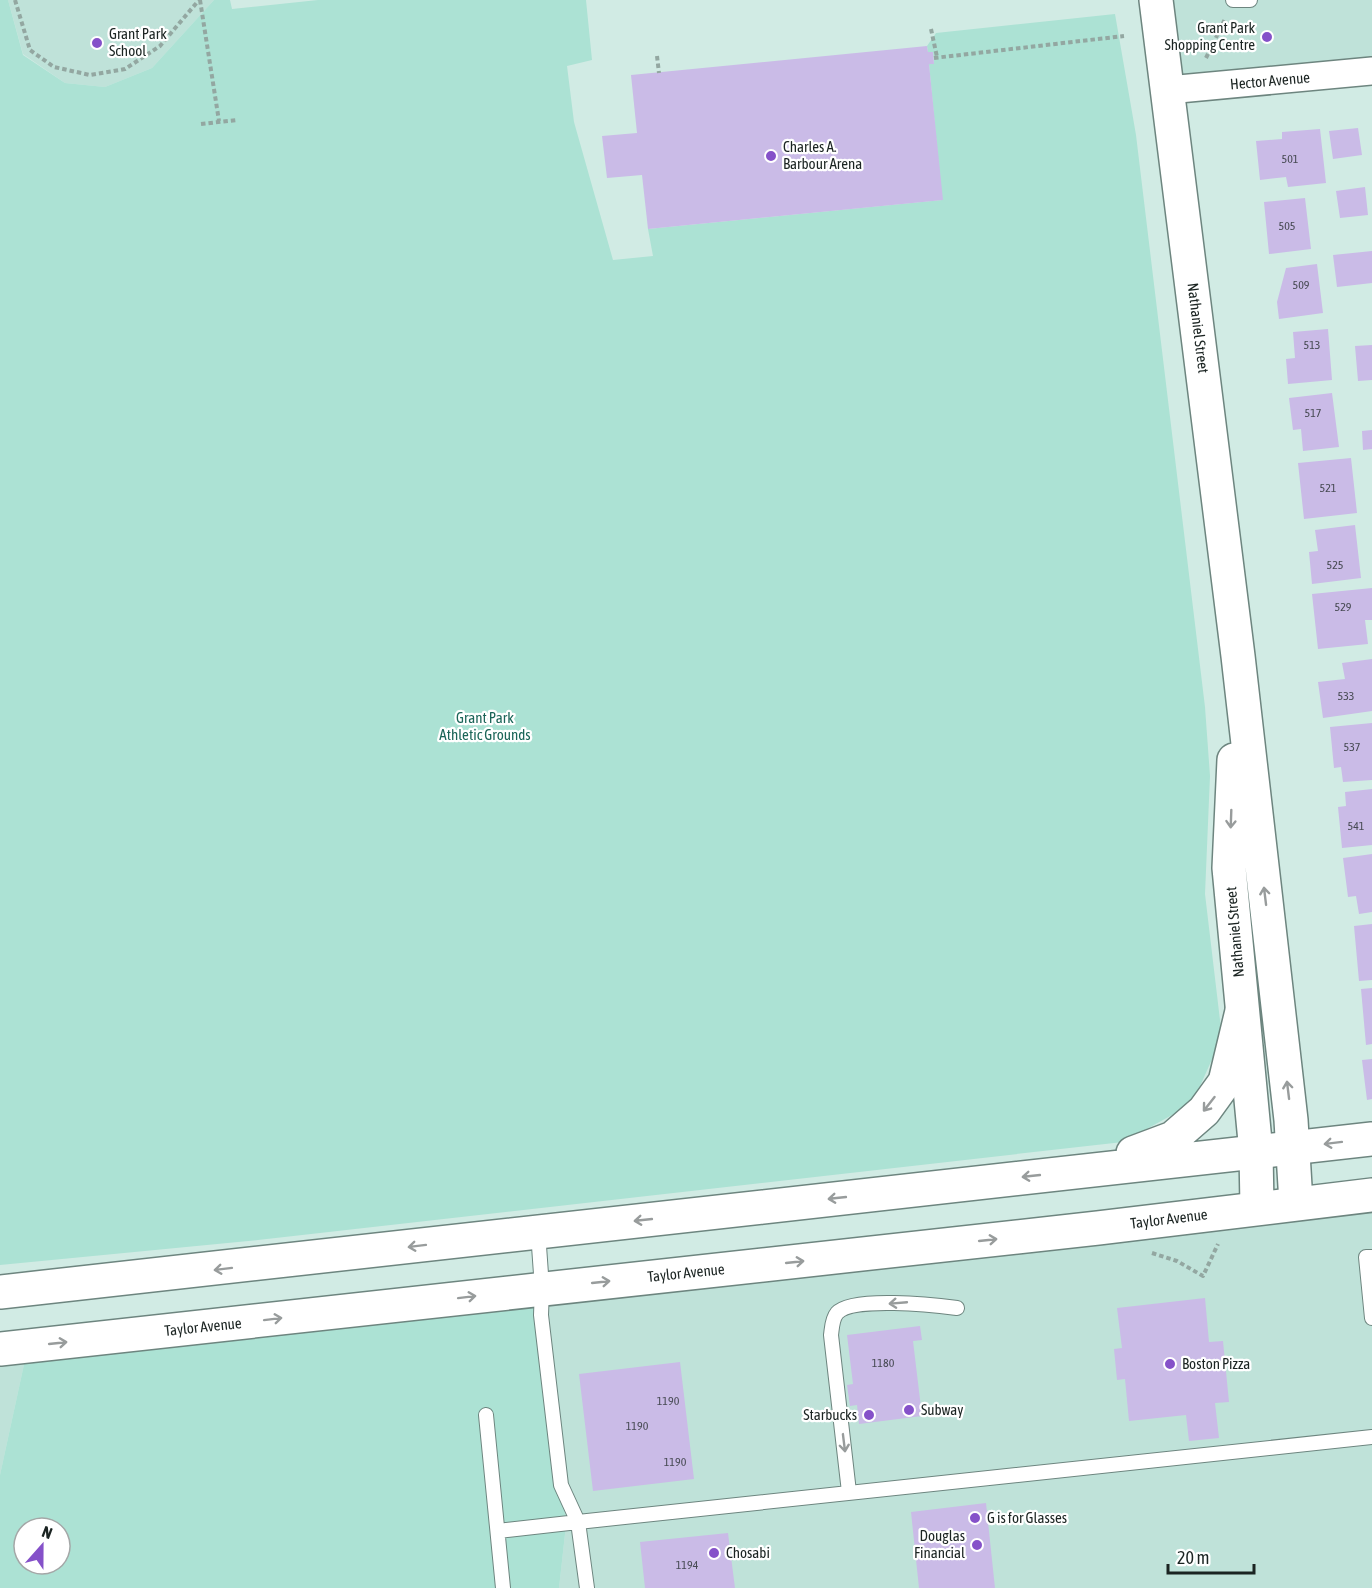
<svg xmlns="http://www.w3.org/2000/svg" width="1372" height="1588" viewBox="0 0 1372 1588" font-family="'Asap Condensed',sans-serif">
<rect width="100%" height="100%" fill="#d1ebe4"/>
<path fill="#bfe2d9" d="M 8,0 L 214,0 L 152,68 L 105,87 L 65,83 L 23,54 Z
M 1156,0 L 1372,0 L 1372,71 L 1168,90 Z
M 1372,1195 L 1372,1588 L 559,1588 L 566,1525 L 542,1288 Z
M 28,1346 L 0,1475 L 0,1349 Z"/>
<path fill="#ace2d4" fill-rule="evenodd" d="M 0,0 L 8,0 L 23,55 L 65,83 L 105,87 L 152,68 L 214,0 L 230,0 L 232,9 L 318,0 L 586,0 L 592,60 L 567,66 L 574,122 L 613,260 L 653,256 L 648,229 L 942,200 L 929,64 L 934,64 L 933,52 L 928,52 L 927,46 L 936,33 L 1115,14 L 1136,135 L 1205,707 L 1210,776 L 1205,894 L 1222,1037 L 1192,1104 L 1123,1142 L 258,1240 L 0,1265 Z
M 542,1288 L 566,1525 L 559,1588 L 0,1588 L 0,1475 L 28,1346 ZM 24,1528 L 60,1528 L 60,1564 L 24,1564 Z"/>
<path fill="#cabbe7" d="M 927,46 L 928,52 L 933,52 L 934,64 L 929,64 L 943,200 L 648,229 L 642,175 L 607,178 L 602,136 L 637,133 L 631,75 Z
M 1358,128 L 1362,155 L 1333,159 L 1329,131 Z
M 1320,129 L 1326,183 L 1288,187 L 1286,177 L 1260,180 L 1256,141 L 1282,139 L 1282,132 Z
M 1365,187 L 1368,215 L 1340,218 L 1336,191 Z
M 1305,198 L 1311,249 L 1269,254 L 1264,202 Z
M 1372,251 L 1372,283 L 1337,287 L 1333,255 Z
M 1317,264 L 1323,313 L 1279,319 L 1277,302 L 1286,268 Z
M 1328,329 L 1332,380 L 1288,384 L 1286,359 L 1295,358 L 1293,332 Z
M 1372,345 L 1372,380 L 1358,381 L 1355,346 Z
M 1332,393 L 1339,447 L 1303,451 L 1301,429 L 1293,430 L 1289,398 Z
M 1372,430 L 1372,449 L 1363,450 L 1362,431 Z
M 1351,458 L 1357,513 L 1304,519 L 1298,463 Z
M 1355,525 L 1361,578 L 1312,584 L 1309,552 L 1318,551 L 1315,530 Z
M 1372,588 L 1372,620 L 1365,620 L 1368,644 L 1318,649 L 1312,594 Z
M 1372,659 L 1372,711 L 1323,718 L 1318,682 L 1345,679 L 1342,663 Z
M 1372,723 L 1372,780 L 1343,782 L 1341,767 L 1334,768 L 1330,727 Z
M 1372,789 L 1372,845 L 1342,848 L 1338,807 L 1346,806 L 1345,792 Z
M 1372,854 L 1372,912 L 1359,914 L 1356,896 L 1348,897 L 1343,858 Z
M 1372,924 L 1372,980 L 1359,981 L 1354,926 Z
M 1372,988 L 1372,1044 L 1366,1045 L 1361,989 Z
M 1372,1059 L 1372,1099 L 1367,1100 L 1362,1060 Z
M 1205,1298 L 1209,1342 L 1223,1341 L 1229,1402 L 1215,1403 L 1219,1438 L 1189,1441 L 1186,1415 L 1129,1421 L 1125,1379 L 1117,1380 L 1114,1349 L 1122,1348 L 1117,1308 Z
M 920,1326 L 922,1340 L 913,1341 L 922,1416 L 859,1424 L 857,1405 L 850,1406 L 847,1385 L 853,1384 L 847,1335 Z
M 680,1362 L 694,1479 L 593,1491 L 579,1374 Z
M 986,1503 L 995,1588 L 919,1588 L 911,1512 Z
M 728,1533 L 735,1588 L 645,1588 L 640,1542 Z"/>
<g fill="none" stroke-linecap="round" stroke-linejoin="round">
<defs>
<path id="service" d="M 1233,0 L 1250,0
M 538,1232 L 542,1288 L 541,1315 L 561,1485 L 578,1522 L 1372,1437
M 1372,1257 L 1366,1257 L 1372,1318
M 486,1415 L 503,1588
M 849,1492 L 831,1335 C 832,1328 832,1319 837,1313 C 852,1296 934,1305 957,1308
M 498,1531 L 578,1522 L 587,1588"/>
<path id="minor" d="M 1168,90 L 1372,71"/>
<path id="tertiary" d="M 1156,0 L 1238,656 L 1291,1120 L 1296,1203
M 1234,760 L 1229,868 L 1256,1152 L 1257,1207"/>
<path id="secondary" d="M 1133,1153 L 1173,1138 L 1204,1111 L 1225,1082 L 1242,1011
M 0,1292 L 1372,1139
M 0,1349 L 1098,1228 L 1372,1195"/>
</defs>
<use href="#service" stroke="#6d857f" stroke-width="16"/>
<use href="#minor" stroke="#6d857f" stroke-width="30"/>
<use href="#tertiary" stroke="#6d857f" stroke-width="36"/>
<use href="#secondary" stroke="#6d857f" stroke-width="36"/>
<path stroke="#93a7a1" stroke-width="4" stroke-dasharray="4.5 3" stroke-linecap="butt" d="M 15,0 L 30,50 L 54,67 L 90,75 L 125,69 L 160,46 L 199,0
M 200,0 L 219,121
M 931,29 L 937,57
M 657,56 L 659,73
M 934,58 L 1124,36
M 1206,58 L 1225,19
M 201,124 L 237,120
M 1152,1253 L 1177,1261 L 1203,1276 L 1218,1244"/>
<use href="#service" stroke="#fff" stroke-width="14"/>
<use href="#minor" stroke="#fff" stroke-width="27"/>
<use href="#tertiary" stroke="#fff" stroke-width="33"/>
<use href="#secondary" stroke="#fff" stroke-width="33"/>
</g>
<defs><path id="oneway-shaft" d="M-6 0H5M1.5-3L5.5 0L1.5 3" fill="none" stroke-width="1.6" stroke-linecap="round" stroke-linejoin="round" transform="scale(1.5)"/></defs>
<g stroke="#989c9c">
<use href="#oneway-shaft" transform="translate(1231 819) rotate(92)"/>
<use href="#oneway-shaft" transform="translate(1265 896) rotate(-97)"/>
<use href="#oneway-shaft" transform="translate(1288 1090) rotate(-97)"/>
<use href="#oneway-shaft" transform="translate(1209 1104) rotate(128)"/>
<use href="#oneway-shaft" transform="translate(1333 1143) rotate(173)"/>
<use href="#oneway-shaft" transform="translate(1031 1176) rotate(174)"/>
<use href="#oneway-shaft" transform="translate(837 1198) rotate(174)"/>
<use href="#oneway-shaft" transform="translate(643 1220) rotate(174)"/>
<use href="#oneway-shaft" transform="translate(988 1240) rotate(-6)"/>
<use href="#oneway-shaft" transform="translate(417 1246) rotate(173)"/>
<use href="#oneway-shaft" transform="translate(795 1262) rotate(-6)"/>
<use href="#oneway-shaft" transform="translate(223 1269) rotate(173)"/>
<use href="#oneway-shaft" transform="translate(601 1282) rotate(-6)"/>
<use href="#oneway-shaft" transform="translate(467 1297) rotate(-7)"/>
<use href="#oneway-shaft" transform="translate(898 1303) rotate(175)"/>
<use href="#oneway-shaft" transform="translate(273 1319) rotate(-7)"/>
<use href="#oneway-shaft" transform="translate(58 1343) rotate(-6)"/>
<use href="#oneway-shaft" transform="translate(844 1443) rotate(83)"/>
</g>
<g fill="#8551c9" stroke="#fff" stroke-width="2">
<circle cx="1267" cy="37" r="6"/>
<circle cx="97" cy="43" r="6"/>
<circle cx="771" cy="156" r="6"/>
<circle cx="1170" cy="1364" r="6"/>
<circle cx="909" cy="1410" r="6"/>
<circle cx="869" cy="1415" r="6"/>
<circle cx="975" cy="1518" r="6"/>
<circle cx="977" cy="1545" r="6"/>
<circle cx="714" cy="1553" r="6"/>
</g>
<g text-anchor="middle" stroke-width="4.5" stroke-linejoin="round" paint-order="stroke">
<g font-size="12" fill="#474a53">
<text x="1290" y="163">501</text>
<text x="1287" y="230">505</text>
<text x="1301" y="289">509</text>
<text x="1312" y="349">513</text>
<text x="1313" y="417">517</text>
<text x="1328" y="492">521</text>
<text x="1335" y="569">525</text>
<text x="1343" y="611">529</text>
<text x="1346" y="700">533</text>
<text x="1352" y="751">537</text>
<text x="1356" y="830">541</text>
<text x="883" y="1367">1180</text>
<text x="668" y="1405">1190</text>
<text x="637" y="1430">1190</text>
<text x="675" y="1466">1190</text>
<text x="687" y="1569">1194</text>
</g>
<g font-size="15" fill="#1b2422" stroke="#fff" text-anchor="start">
<text x="1255" y="33" text-anchor="end">Grant Park<tspan x="1255" dy="17">Shopping Centre</tspan></text>
<text x="109" y="39">Grant Park<tspan x="109" dy="17">School</tspan></text>
<text x="783" y="152">Charles A.<tspan x="783" dy="17">Barbour Arena</tspan></text>
<text x="1182" y="1369">Boston Pizza</text>
<text x="921" y="1415">Subway</text>
<text x="857" y="1420" text-anchor="end">Starbucks</text>
<text x="987" y="1523">G is for Glasses</text>
<text x="965" y="1541" text-anchor="end">Douglas<tspan x="965" dy="17">Financial</tspan></text>
<text x="726" y="1558">Chosabi</text>
</g>
<g font-size="15" fill="#1b2422" stroke="#fff">
<text transform="translate(1270 81) rotate(-5)" y="5">Hector Avenue</text>
<text transform="translate(1198 328) rotate(83)" y="5">Nathaniel Street</text>
<text transform="translate(1235 932) rotate(-95)" y="5">Nathaniel Street</text>
<text transform="translate(1169 1219) rotate(-7)" y="5">Taylor Avenue</text>
<text transform="translate(686 1273) rotate(-6)" y="5">Taylor Avenue</text>
<text transform="translate(203 1327) rotate(-6)" y="5">Taylor Avenue</text>
</g>
<g font-size="15" fill="#1b6558" stroke="#fff">
<text x="485" y="723">Grant Park<tspan x="485" dy="17">Athletic Grounds</tspan></text>
</g>
</g>
<g transform="translate(42 1546) rotate(21)"><circle r="28" fill="#ffffff" stroke="#a4a7a7" stroke-width="1.5"/>
<path d="M0-4.5L10 22L0 15L-10 22Z" fill="#8551c9"/>
<text y="-9" font-size="16" font-weight="bold" text-anchor="middle" fill="#1b2422">N</text>
</g>
<path d="M1168 1564v9h86v-9" fill="none" stroke="#1b2422" stroke-width="3"/>
<text x="1177" y="1564" font-size="18" fill="#1b2422" stroke="#ffffff" stroke-width="4.5" paint-order="stroke">20 m</text>
</svg>
